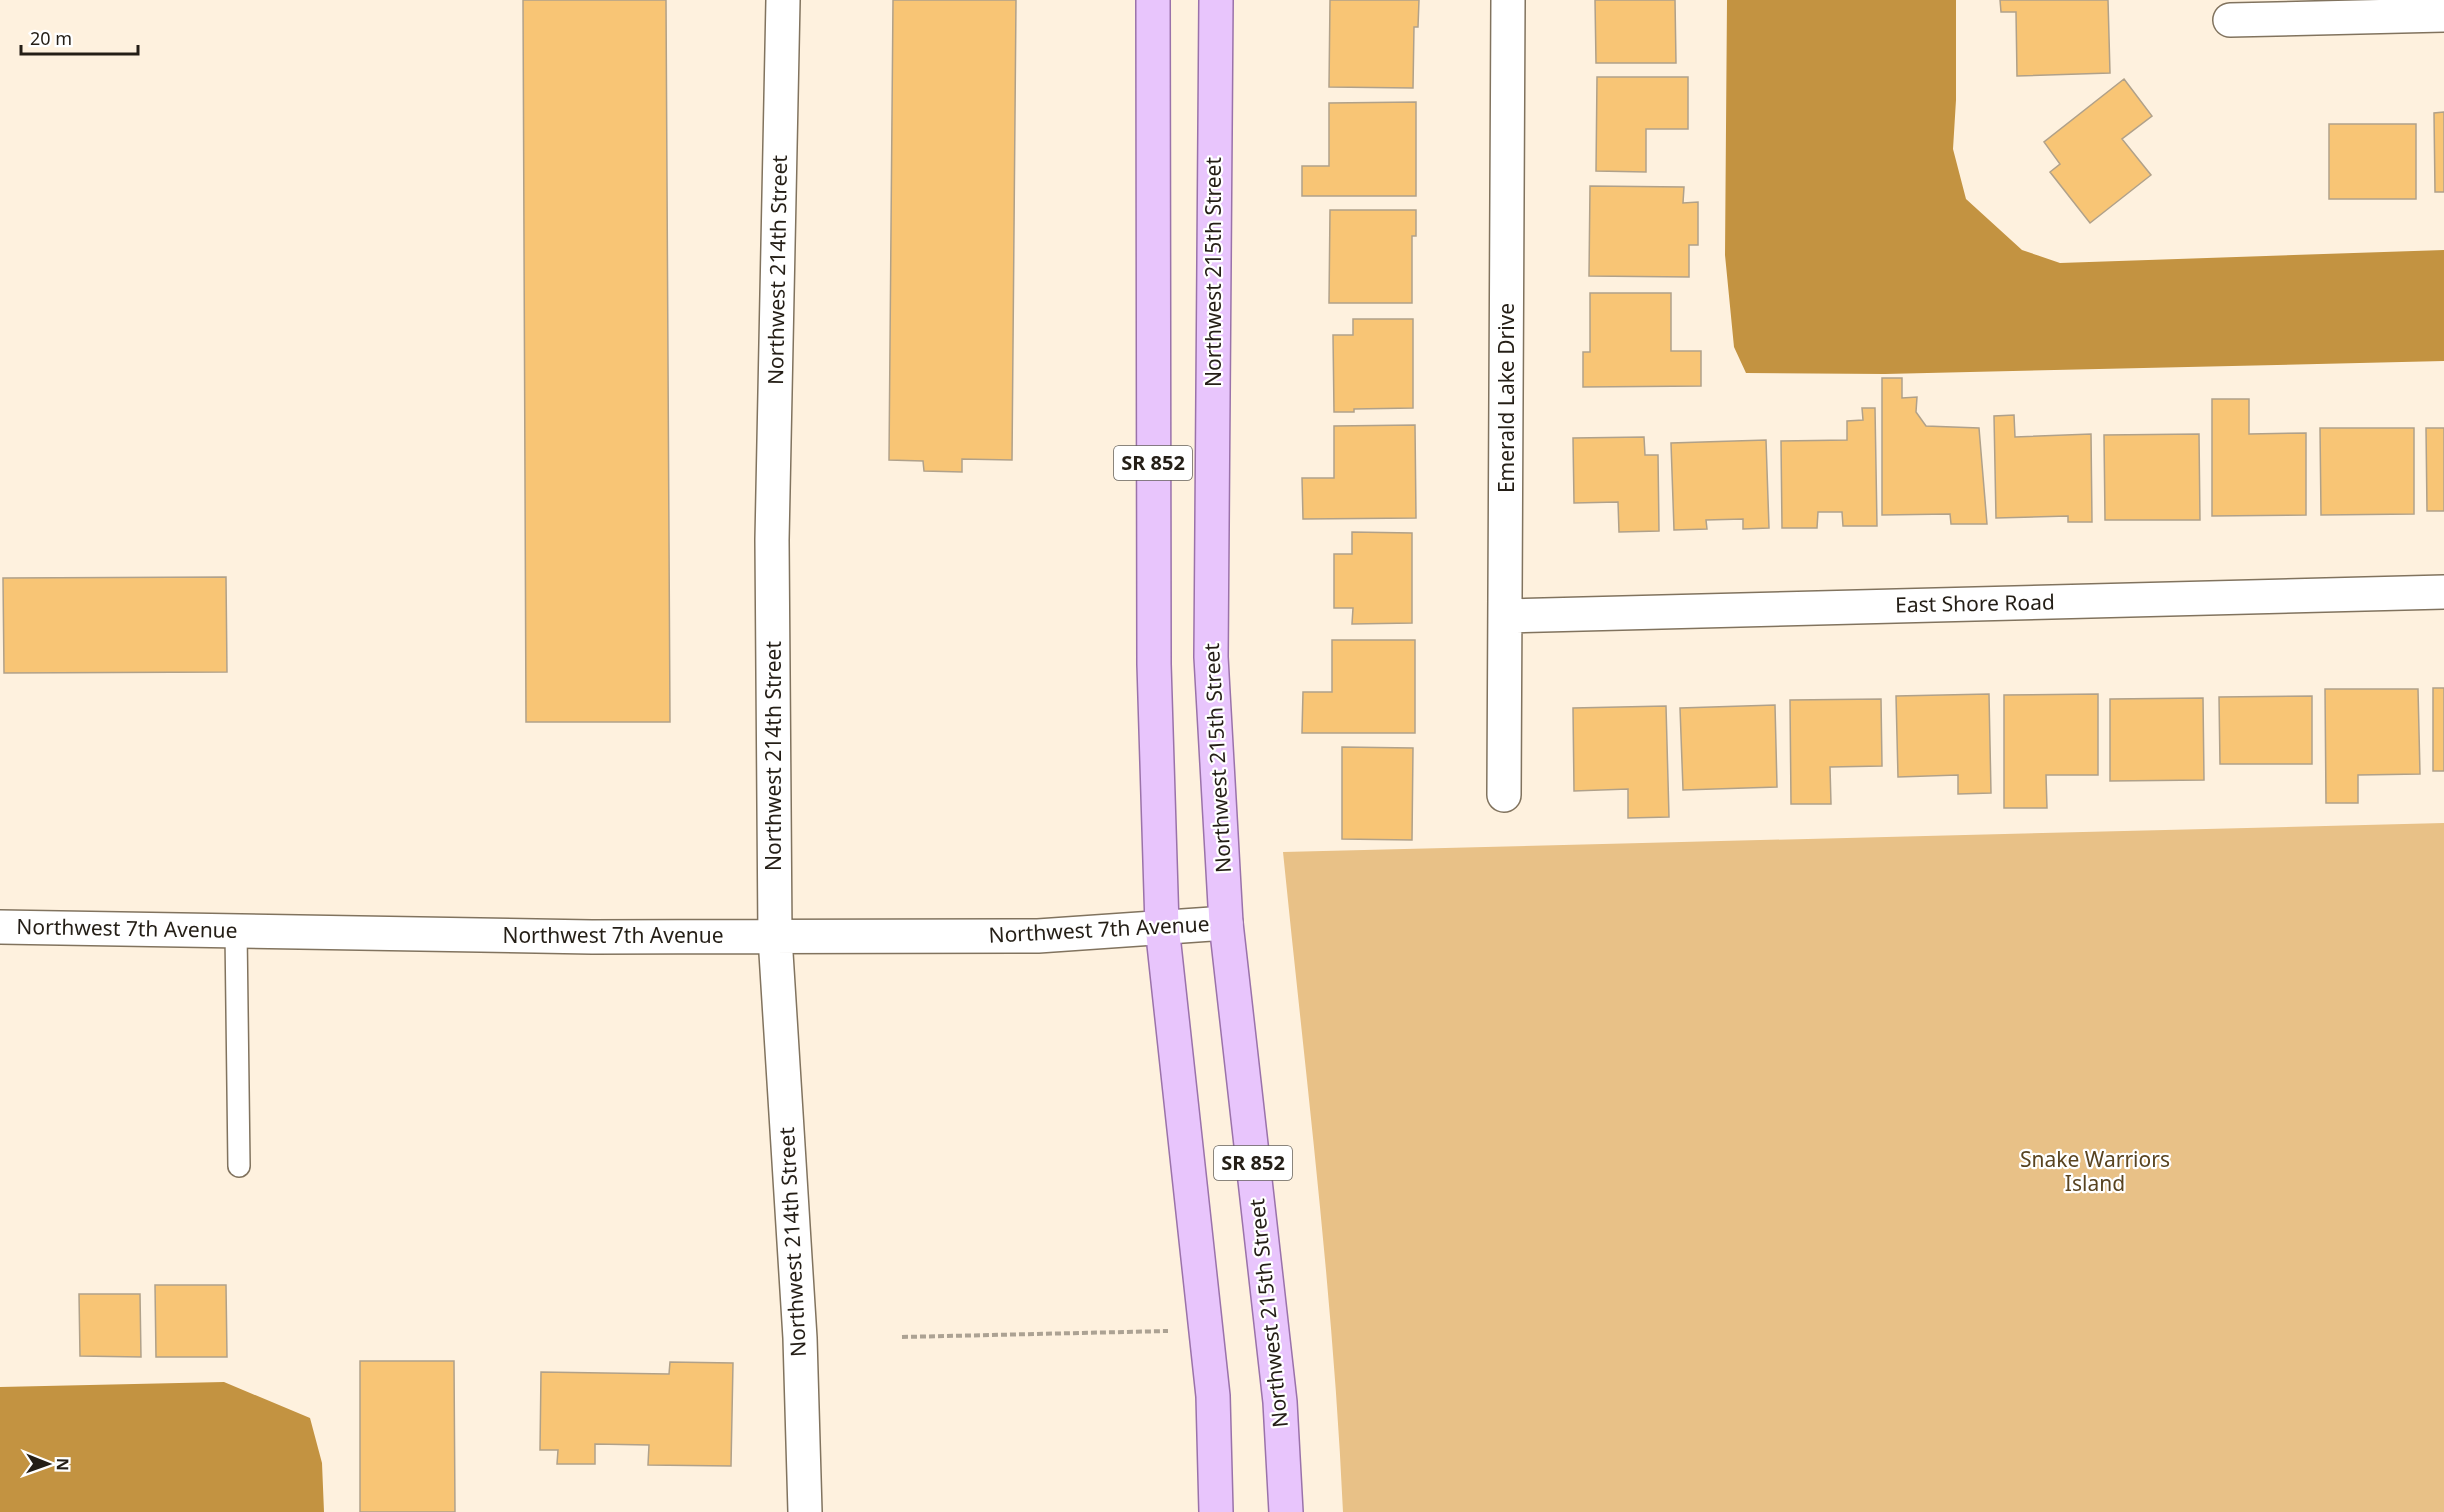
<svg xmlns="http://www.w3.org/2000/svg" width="2444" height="1512" viewBox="0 0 2444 1512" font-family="'Noto Sans',sans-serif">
<rect width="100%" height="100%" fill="#fef1de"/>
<path fill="#e8c187" d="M 2444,823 L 2444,1512 L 1343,1512 C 1333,1291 1305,1072 1283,852 Z"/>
<path fill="#c39341" d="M 1727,0 L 1956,0 L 1956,100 L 1953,149 L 1966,199 L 2022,250 L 2060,263 L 2444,250 L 2444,361 L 1885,374 L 1746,373 L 1734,347 L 1725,255 Z
M 224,1382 L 310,1418 L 322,1463 L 324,1512 L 0,1512 L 0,1387 Z"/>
<path fill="#f8c575" stroke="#b0a18a" stroke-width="1.5" d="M 523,0 L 666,0 L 670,722 L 526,722 Z
M 893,0 L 1016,0 L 1012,460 L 962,459 L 962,472 L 924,471 L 923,461 L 889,460 Z
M 1330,0 L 1419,0 L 1418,27 L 1414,27 L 1413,88 L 1329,87 Z
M 1595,0 L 1675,0 L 1676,63 L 1596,63 Z
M 2000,0 L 2108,0 L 2110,73 L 2017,76 L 2016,12 L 2001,12 Z
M 1597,77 L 1688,77 L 1688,129 L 1646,129 L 1646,172 L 1596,171 Z
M 2124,79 L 2152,116 L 2122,139 L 2151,175 L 2090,223 L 2050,172 L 2060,164 L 2044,142 Z
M 1416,102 L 1416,196 L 1302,196 L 1302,166 L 1329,166 L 1329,103 Z
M 2444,112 L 2444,192 L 2435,192 L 2434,113 Z
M 2329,124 L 2416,124 L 2416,199 L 2329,199 Z
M 1590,186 L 1684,187 L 1683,203 L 1698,202 L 1698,245 L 1689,245 L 1689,277 L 1589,276 Z
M 1330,210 L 1416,210 L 1416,236 L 1412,236 L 1412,303 L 1329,303 Z
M 1590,293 L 1671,293 L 1671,351 L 1701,351 L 1701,386 L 1583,387 L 1583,352 L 1590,352 Z
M 1353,319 L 1413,319 L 1413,408 L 1354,409 L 1354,412 L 1334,412 L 1333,335 L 1353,335 Z
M 1882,378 L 1902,378 L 1902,398 L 1917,397 L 1916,412 L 1926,426 L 1979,428 L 1987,524 L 1951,524 L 1950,514 L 1882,515 Z
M 2212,399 L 2249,399 L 2249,434 L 2306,433 L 2306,515 L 2212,516 Z
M 1862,408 L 1875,408 L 1877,526 L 1843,526 L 1842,512 L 1818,512 L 1817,528 L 1782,528 L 1781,441 L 1847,440 L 1847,421 L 1863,420 Z
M 2014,415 L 2015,437 L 2091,434 L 2092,522 L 2068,522 L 2068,516 L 1996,518 L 1994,416 Z
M 1415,425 L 1416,518 L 1303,519 L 1302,478 L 1334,478 L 1334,426 Z
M 2320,428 L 2414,428 L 2414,514 L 2321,515 Z
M 2426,428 L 2444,428 L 2444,511 L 2427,511 Z
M 2199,434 L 2200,520 L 2105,520 L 2104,435 Z
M 1644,437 L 1645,455 L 1658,455 L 1659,531 L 1619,532 L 1618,502 L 1574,503 L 1573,438 Z
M 1766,440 L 1769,528 L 1743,529 L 1743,519 L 1706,520 L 1707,529 L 1674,530 L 1671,443 Z
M 1352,532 L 1412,533 L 1412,623 L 1352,624 L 1353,608 L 1334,608 L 1334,554 L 1352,554 Z
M 226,577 L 227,672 L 4,673 L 3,578 Z
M 1332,640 L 1415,640 L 1415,733 L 1302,733 L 1303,692 L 1332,692 Z
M 2433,688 L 2444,688 L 2444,771 L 2433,771 Z
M 2325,689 L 2418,689 L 2420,774 L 2358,775 L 2358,803 L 2326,803 Z
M 1989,694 L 1991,793 L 1958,794 L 1958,775 L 1898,777 L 1896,696 Z
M 2098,694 L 2098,775 L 2046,775 L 2047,808 L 2004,808 L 2004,695 Z
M 2312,696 L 2312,764 L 2220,764 L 2219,697 Z
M 2203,698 L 2204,780 L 2110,781 L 2110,699 Z
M 1881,699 L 1882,766 L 1830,767 L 1831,804 L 1791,804 L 1790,700 Z
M 1775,705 L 1777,787 L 1683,790 L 1680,708 Z
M 1666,706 L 1669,817 L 1628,818 L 1628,789 L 1574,791 L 1573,708 Z
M 1342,747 L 1413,748 L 1412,840 L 1342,839 Z
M 155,1285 L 226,1285 L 227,1357 L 156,1357 Z
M 79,1294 L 140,1294 L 141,1357 L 80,1356 Z
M 360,1361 L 454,1361 L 455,1512 L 360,1512 Z
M 670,1362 L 733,1363 L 731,1466 L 648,1465 L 649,1445 L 595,1444 L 595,1464 L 557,1464 L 558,1450 L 540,1450 L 541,1372 L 669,1374 Z"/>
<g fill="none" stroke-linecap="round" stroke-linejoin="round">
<defs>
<path id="lane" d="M 236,931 L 239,1166"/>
<path id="street" d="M 783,0 L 772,540 L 775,937 L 800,1338 L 805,1512
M 2230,20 L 2444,15
M 1506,616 L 2444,592
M 1504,795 L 1508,0
M 0,927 L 592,937 L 1038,936 L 1226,923"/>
<path id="primary" d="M 1153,0 L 1154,664 L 1162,926 L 1213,1396 L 1216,1512
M 1216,0 L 1211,657 L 1226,923 L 1280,1402 L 1286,1512"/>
</defs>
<use href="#lane" stroke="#81735e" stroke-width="24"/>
<use href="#street" stroke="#81735e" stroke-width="36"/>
<use href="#primary" stroke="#9a72aa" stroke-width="36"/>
<path stroke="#aca293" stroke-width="4" stroke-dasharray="6 3" stroke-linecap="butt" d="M 902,1337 L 1168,1331"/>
<use href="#lane" stroke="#fff" stroke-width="21"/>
<use href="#street" stroke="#fff" stroke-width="33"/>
<use href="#primary" stroke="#e8c5fc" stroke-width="33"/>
</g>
<g text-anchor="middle" stroke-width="4.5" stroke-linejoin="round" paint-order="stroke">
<g fill="#fff" stroke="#66625c" stroke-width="1.5">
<rect x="1114" y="446" width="78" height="34" rx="4.5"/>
<rect x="1214" y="1146" width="78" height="34" rx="4.5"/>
</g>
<g font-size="20" font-weight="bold" fill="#241e16">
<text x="1153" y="470">SR 852</text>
<text x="1253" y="1170">SR 852</text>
</g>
<g font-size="21" fill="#241e16" stroke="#fff">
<text transform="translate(778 270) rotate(-89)" y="7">Northwest 214th Street</text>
<text transform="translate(1214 272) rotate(-90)" y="7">Northwest 215th Street</text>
<text transform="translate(1507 398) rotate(-90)" y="7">Emerald Lake Drive</text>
<text transform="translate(1975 604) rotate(-1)" y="7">East Shore Road</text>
<text transform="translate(774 756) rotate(-90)" y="7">Northwest 214th Street</text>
<text transform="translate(1218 758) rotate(-93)" y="7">Northwest 215th Street</text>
<text transform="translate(127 929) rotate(1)" y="7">Northwest 7th Avenue</text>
<text transform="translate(1099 930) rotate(-3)" y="7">Northwest 7th Avenue</text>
<text x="613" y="943">Northwest 7th Avenue</text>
<text transform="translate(793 1242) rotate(-93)" y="7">Northwest 214th Street</text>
<text transform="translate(1269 1313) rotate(-96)" y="7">Northwest 215th Street</text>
</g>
<g font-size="21" fill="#584320" stroke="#fff">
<text x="2095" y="1167">Snake Warriors<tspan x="2095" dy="24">Island</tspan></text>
</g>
</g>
<g transform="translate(48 1464) rotate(91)" stroke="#ffffff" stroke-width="4.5" paint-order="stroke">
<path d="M0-4.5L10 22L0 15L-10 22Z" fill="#241e16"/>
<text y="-9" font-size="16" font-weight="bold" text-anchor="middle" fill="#241e16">N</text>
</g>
<path d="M21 45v9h117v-9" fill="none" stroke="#241e16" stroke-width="3"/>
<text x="30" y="45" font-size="18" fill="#241e16" stroke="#ffffff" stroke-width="4.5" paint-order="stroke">20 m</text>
</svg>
